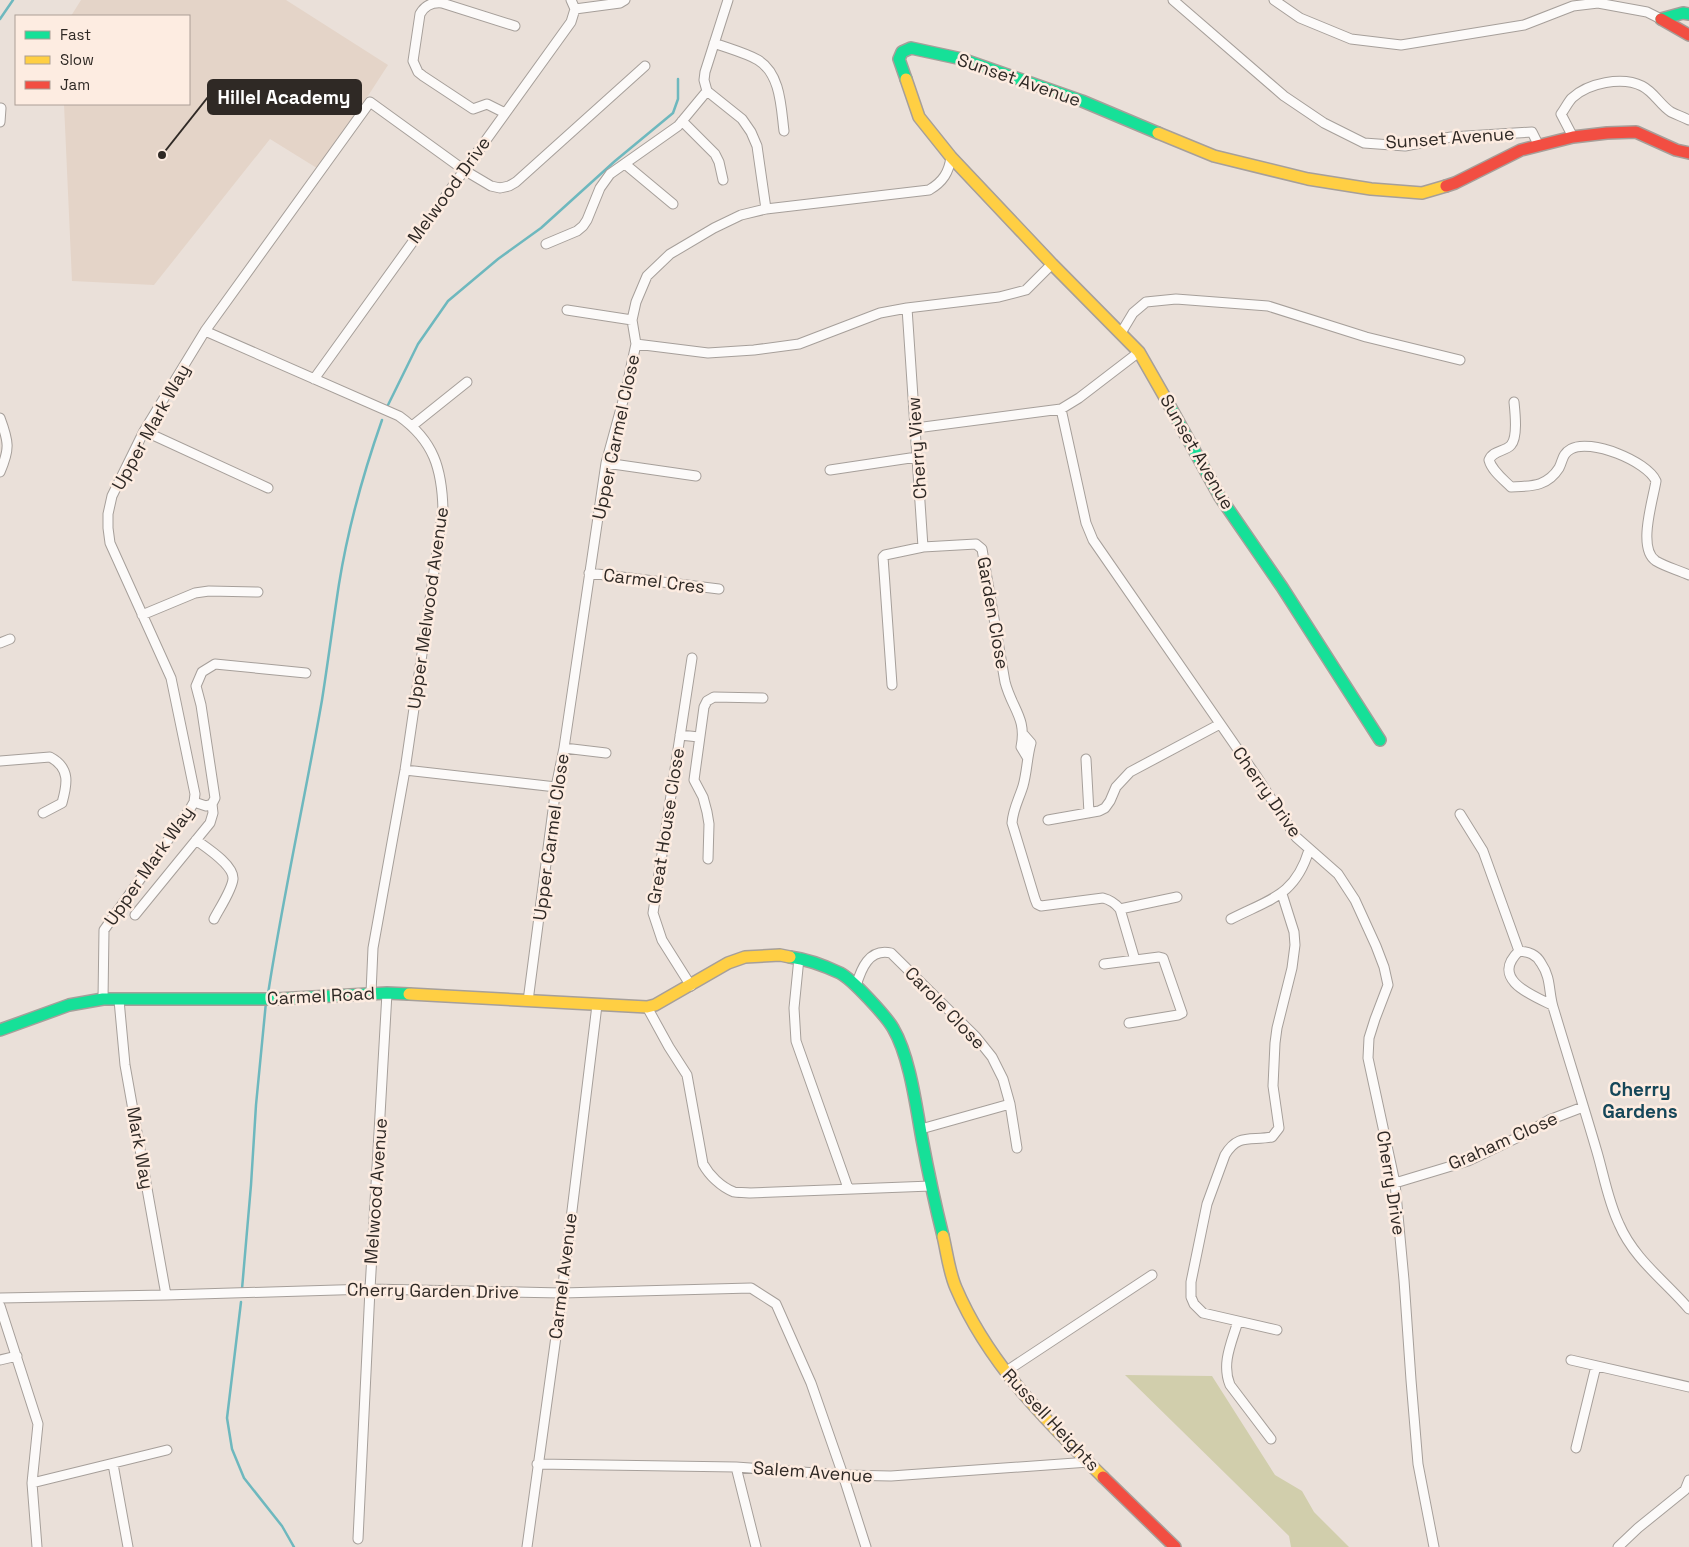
<svg xmlns="http://www.w3.org/2000/svg" width="1689" height="1547" viewBox="0 0 1689 1547" font-family="'Space Grotesk',sans-serif">
<rect width="100%" height="100%" fill="#eae0d9"/>
<path fill="#e4d4c8" d="M 81,0 L 286,0 L 388,65 L 320,170 L 270,139 L 154,285 L 72,281 L 64,104 L 189,104 L 189,16 L 71,16 Z"/>
<path fill="#d1ceac" d="M 1125,1375 L 1212,1376 L 1275,1475 L 1302,1491 L 1314,1512 L 1349,1547 L 1291,1547 L 1289,1536 Z"/>
<g fill="none" stroke-linecap="round" stroke-linejoin="round">
<path stroke="#6eb8be" stroke-width="2.5" d="M 0,19 L 13,0
M 388,405 L 418,344 L 448,301 L 498,259 L 541,228 L 615,161 L 673,113 L 678,99 L 678,79
M 268,994 C 283,896 305,798 322,700 C 328,662 333,623 339,584 C 348,528 363,474 382,420
M 242,1289 L 251,1185 L 256,1105 L 266,1002
M 241,1302 L 227,1418 L 232,1449 L 244,1478 L 282,1526 L 294,1547"/>
<defs>
<path id="street" d="M 728,0 L 705,72 L 704,80 L 707,91 L 742,119 L 751,132 L 757,146 L 766,209
M 1173,0 L 1284,96 L 1324,123 L 1364,143 L 1405,146 L 1451,137 L 1532,132 L 1539,146
M 1274,0 L 1300,18 L 1351,39 L 1401,45 L 1524,25 L 1573,6 L 1598,3 L 1647,12 L 1661,19
M 575,9 L 620,3 L 625,0
M 714,43 C 727,48 746,53 758,60 C 781,74 781,108 784,131
M 505,113 L 487,104 L 473,109 L 423,76 L 418,72 L 413,61 L 420,14 C 425,5 432,2 442,3 L 515,26
M 682,121 L 715,154 L 719,162 L 723,180
M 0,122 L 1,108
M 1573,137 L 1561,114 C 1565,109 1568,102 1572,98 C 1588,83 1622,76 1642,86 C 1654,92 1660,105 1671,112 C 1677,115 1683,117 1689,120
M 625,164 L 673,204
M 546,244 L 577,231 L 583,226 L 587,220 L 600,188 L 610,174 L 678,126 L 707,91
M 907,308 L 923,547
M 567,310 L 632,320
M 205,331 L 399,416 C 434,441 442,469 443,510 L 405,770 L 373,948 L 371,993
M 1121,333 L 1133,313 L 1146,302 L 1176,299 L 1268,306 L 1366,337 L 1460,360
M 636,344 L 708,353 L 754,350 L 799,344 L 880,313 L 907,308 L 999,297 L 1026,290 L 1052,264
M 314,379 L 571,22 L 575,9 L 571,0
M 1514,402 C 1515,412 1518,437 1511,445 C 1505,452 1493,450 1489,460 C 1492,471 1503,479 1511,487 C 1531,486 1547,487 1559,468 C 1563,460 1562,454 1571,449 C 1590,438 1647,461 1656,481 C 1653,500 1637,549 1656,561 C 1666,567 1678,570 1689,575
M 1061,409 L 1086,523 L 1093,540 L 1257,777 L 1296,837 L 1338,874 L 1355,900 L 1376,946 L 1384,967 L 1388,985 L 1375,1019 L 1369,1038 L 1368,1058 L 1395,1183 L 1404,1280 L 1411,1380 L 1418,1464 L 1434,1547
M 0,418 C 9,442 10,449 0,472
M 412,426 L 467,382
M 916,428 L 1061,409 L 1079,398 L 1139,352
M 144,431 L 268,488
M 606,463 L 696,476
M 830,470 L 917,457
M 589,573 L 719,589
M 142,615 L 195,593 L 209,591 L 258,592
M 0,643 L 10,639
M 892,685 L 883,557 L 885,555 L 923,547 L 976,544 L 982,549 L 1005,682 C 1012,709 1027,718 1021,747 L 1027,757
M 680,735 L 699,737
M 1024,735 L 1031,743 C 1027,757 1027,772 1023,786 C 1019,799 1013,809 1012,823 L 1035,899 L 1037,904 L 1041,906 L 1103,898 C 1111,900 1115,903 1120,909 L 1135,960
M 564,748 L 606,753
M 1086,759 L 1089,813
M 0,761 L 50,757 C 71,768 67,785 62,803 L 43,813
M 405,770 L 556,787
M 194,802 L 206,806 L 212,804 L 215,798 L 201,705 L 196,686 L 202,672 L 215,664 L 306,673
M 1460,814 L 1483,851 L 1519,951
M 1048,820 L 1099,811 L 1105,808 L 1110,801 L 1116,787 L 1130,772 L 1220,724
M 196,840 C 207,848 234,865 233,879 C 232,890 219,909 214,919
M 708,859 L 709,824 L 707,812 L 703,797 L 694,780 L 704,707 L 707,701 L 714,697 L 763,698
M 1120,909 L 1177,897
M 135,915 L 210,823 L 213,813 L 212,804
M 1231,919 C 1270,899 1295,896 1309,850
M 799,958 L 794,1008 L 796,1041 L 848,1188
M 1104,964 L 1159,957 L 1163,958 L 1182,1013 L 1178,1015 L 1129,1023
M 691,986 L 662,940 L 653,913 L 692,658
M 856,986 C 861,969 869,948 891,953 L 976,1037 L 992,1057 L 1003,1079 L 1010,1104 L 1017,1148
M 103,999 L 104,930 L 190,809 L 194,802 L 195,794 L 171,678 L 110,543 L 108,528 L 108,514 L 112,496 L 144,431 L 205,331 L 370,102 L 464,170 L 491,186 L 500,188 L 509,186 L 516,182 L 645,66
M 119,1000 L 125,1065 L 166,1295
M 528,1001 L 556,787 L 564,748 L 606,463 L 626,390 L 636,344 L 632,320 L 636,302 L 647,276 L 670,254 L 714,228 L 741,215 L 766,209 L 929,190 C 943,182 949,172 951,157
M 1552,1005 C 1531,995 1490,979 1519,951 C 1529,952 1536,954 1541,963 C 1552,979 1548,993 1554,1010 C 1568,1057 1583,1104 1597,1152 C 1604,1176 1608,1201 1619,1224 C 1634,1259 1665,1281 1689,1309
M 647,1007 L 669,1047 L 687,1075 L 703,1164 C 709,1175 721,1187 734,1192 C 738,1193 745,1192 750,1193 L 931,1186
M 921,1129 L 1010,1104
M 1395,1183 L 1468,1161 L 1525,1134 L 1549,1120 L 1583,1107
M 0,1298 L 166,1295 L 370,1289 L 562,1293 L 751,1288 L 776,1304 L 811,1383 L 843,1475 L 866,1547
M 0,1306 L 38,1424 L 32,1483 L 37,1547
M 1238,1321 C 1232,1342 1221,1363 1230,1385 L 1271,1439
M 1277,1330 L 1203,1313 L 1194,1304 L 1191,1297 L 1191,1282 L 1207,1204 L 1225,1155 C 1238,1133 1251,1141 1272,1137 L 1279,1128 L 1273,1086 L 1275,1043 L 1277,1028 L 1292,968 L 1295,945 L 1294,932 L 1282,894
M 0,1360 L 17,1356
M 1571,1360 L 1689,1387
M 1005,1372 L 1152,1275
M 1576,1448 L 1596,1366
M 113,1464 L 128,1547
M 537,1464 L 736,1467 L 843,1475 L 891,1476 L 1089,1462
M 736,1467 L 756,1547
M 32,1483 L 167,1450
M 358,1539 L 370,1289 L 387,993
M 527,1547 L 562,1293 L 597,1005
M 1618,1547 L 1638,1528 L 1685,1490 L 1689,1480"/>
<path id="fast" d="M 1661,19 L 1683,13 L 1689,14
M 906,79 L 899,59 L 902,52 L 911,48 L 962,59 L 1082,101 L 1158,133
M 1167,401 L 1220,497 L 1282,587 L 1380,740
M 790,957 C 806,959 825,966 840,973 C 852,979 886,1016 893,1028 C 910,1057 916,1106 922,1139 C 928,1171 935,1204 943,1236
M 0,1030 L 69,1005 L 103,999 L 276,999 L 387,993 L 409,994"/>
<path id="slow" d="M 906,79 L 919,117 L 951,157 L 1052,264 L 1139,352 L 1167,401
M 1158,133 L 1214,156 L 1308,179 L 1371,189 L 1422,193 L 1446,186
M 409,994 L 647,1007 L 655,1005 L 728,963 L 745,957 L 780,955 L 790,957
M 943,1236 C 947,1253 949,1272 956,1288 C 988,1363 1046,1421 1103,1477"/>
<path id="jam" d="M 1661,19 L 1689,35
M 1446,186 L 1455,183 L 1521,150 L 1573,137 L 1607,133 L 1636,132 L 1676,150 L 1689,153
M 1103,1477 L 1175,1547"/>
</defs>
<use href="#street" stroke="#a69f9a" stroke-width="11"/>
<use href="#fast" stroke="#a69f9a" stroke-width="14"/>
<use href="#slow" stroke="#a69f9a" stroke-width="14"/>
<use href="#jam" stroke="#a69f9a" stroke-width="14"/>
<use href="#street" stroke="#fcfaf9" stroke-width="9"/>
<use href="#fast" stroke="#16e098" stroke-width="11"/>
<use href="#slow" stroke="#ffcf43" stroke-width="11"/>
<use href="#jam" stroke="#f24e42" stroke-width="11"/>
</g>
<g text-anchor="middle" stroke-width="5" stroke-linejoin="round" paint-order="stroke">
<g font-size="18" fill="#2f2925" stroke="#fdece1">
<text transform="translate(1019 80) rotate(19)" y="6">Sunset Avenue</text>
<text transform="translate(1450 138) rotate(-4)" y="6">Sunset Avenue</text>
<text transform="translate(449 190) rotate(-54)" y="6">Melwood Drive</text>
<text transform="translate(151 427) rotate(-61)" y="6">Upper Mark Way</text>
<text transform="translate(616 437) rotate(-78)" y="6">Upper Carmel Close</text>
<text transform="translate(917 448) rotate(-94)" y="6">Cherry View</text>
<text transform="translate(1197 452) rotate(60)" y="6">Sunset Avenue</text>
<text transform="translate(654 581) rotate(7)" y="6">Carmel Cres</text>
<text transform="translate(428 608) rotate(-82)" y="6">Upper Melwood Avenue</text>
<text transform="translate(993 613) rotate(80)" y="6">Garden Close</text>
<text transform="translate(1267 792) rotate(55)" y="6">Cherry Drive</text>
<text transform="translate(666 826) rotate(-81)" y="6">Great House Close</text>
<text transform="translate(551 837) rotate(-82)" y="6">Upper Carmel Close</text>
<text transform="translate(149 866) rotate(-55)" y="6">Upper Mark Way</text>
<text transform="translate(321 996) rotate(-3)" y="6">Carmel Road</text>
<text transform="translate(945 1008) rotate(46)" y="6">Carole Close</text>
<text transform="translate(1503 1141) rotate(-24)" y="6">Graham Close</text>
<text transform="translate(140 1148) rotate(80)" y="6">Mark Way</text>
<text transform="translate(1391 1183) rotate(81)" y="6">Cherry Drive</text>
<text transform="translate(376 1191) rotate(-86)" y="6">Melwood Avenue</text>
<text transform="translate(563 1276) rotate(-83)" y="6">Carmel Avenue</text>
<text transform="translate(433 1291) rotate(1)" y="6">Cherry Garden Drive</text>
<text transform="translate(1051 1420) rotate(47)" y="6">Russell Heights</text>
<text transform="translate(813 1472) rotate(4)" y="6">Salem Avenue</text>
</g>
<g font-size="19" font-weight="bold" fill="#164759" stroke="#fdece1">
<text x="1640" y="1096">Cherry<tspan x="1640" dy="22">Gardens</tspan></text>
</g>
</g>
<path fill="none" stroke="#2f2925" stroke-width="2" d="M162 155L208 97"/>
<circle fill="#2f2925" stroke="#fdece1" stroke-width="2" cx="162" cy="155" r="5"/>
<rect fill="#2f2925" stroke="#2f2925" stroke-width="2" x="208" y="80" width="153" height="34" rx="5"/>
<g font-size="19" text-anchor="middle" font-weight="bold" fill="#fff">
<text x="284" y="104">Hillel Academy</text>
</g>
<rect x="15" y="15" width="175" height="90" fill="#fdece1" stroke="#ab9e96"/>
<rect x="25" y="31" width="25" height="8" fill="#16e098" stroke="#ab9e96"/>
<text x="60" y="40" font-size="15" fill="#2f2925">Fast</text>
<rect x="25" y="56" width="25" height="8" fill="#ffcf43" stroke="#ab9e96"/>
<text x="60" y="65" font-size="15" fill="#2f2925">Slow</text>
<rect x="25" y="81" width="25" height="8" fill="#f24e42" stroke="#ab9e96"/>
<text x="60" y="90" font-size="15" fill="#2f2925">Jam</text>
</svg>
